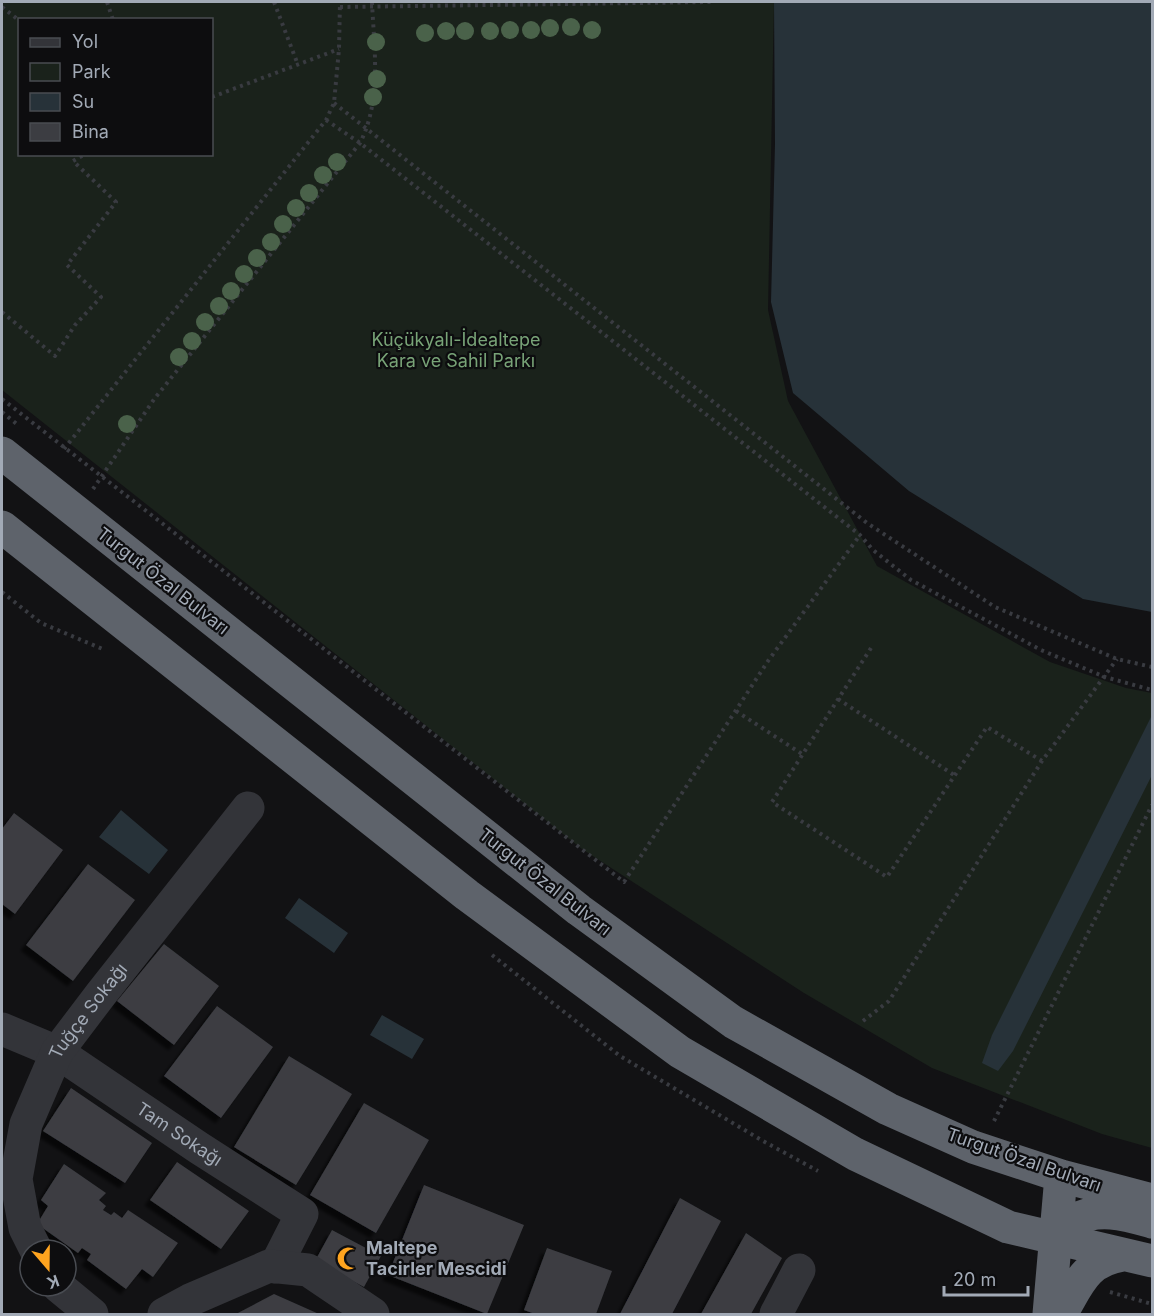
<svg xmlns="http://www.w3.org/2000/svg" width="1154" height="1316" viewBox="0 0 1154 1316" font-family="Inter,sans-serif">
<defs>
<filter id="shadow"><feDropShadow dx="-5.5" dy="5.5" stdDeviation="1.5" flood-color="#0009"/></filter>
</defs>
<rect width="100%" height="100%" fill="#121214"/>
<path fill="#1a221b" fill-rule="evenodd" d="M 2,2 L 774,2 L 768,310 L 788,401 L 877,566 L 1050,662 L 1126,688 L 1152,693 L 1152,1148 L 1102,1134 L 932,1068 L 804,993 L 582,849 L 2,390 ZM 20,20 L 212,20 L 212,154 L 20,154 Z"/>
<path fill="#273239" d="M 774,2 L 1152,2 L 1152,612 L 1083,599 L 909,491 L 793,393 L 771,302 L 775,144 Z
M 1152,715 L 1152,775 L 1013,1051 L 998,1071 L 982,1063 L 992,1035 Z
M 121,810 L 168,850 L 149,874 L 99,837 Z
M 299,898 L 348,933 L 334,953 L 285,918 Z
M 382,1015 L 424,1039 L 412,1059 L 370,1035 Z"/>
<path fill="#3c3d42" filter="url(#shadow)" d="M 14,813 L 63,850 L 15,914 L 2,904 L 2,829 Z
M 88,864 L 135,900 L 73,981 L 26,945 Z
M 164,944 L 219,986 L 174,1045 L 117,1001 Z
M 217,1006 L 273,1047 L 221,1118 L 164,1076 Z
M 289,1056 L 352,1094 L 296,1185 L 234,1147 Z
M 71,1088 L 152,1143 L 125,1183 L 43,1131 Z
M 364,1103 L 429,1140 L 376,1233 L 310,1195 Z
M 177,1162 L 249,1211 L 221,1249 L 150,1200 Z
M 64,1164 L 106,1193 L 99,1200 L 106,1206 L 103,1210 L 111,1215 L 114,1212 L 122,1218 L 128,1210 L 178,1243 L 153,1277 L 142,1269 L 126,1289 L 87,1260 L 91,1254 L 82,1248 L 78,1253 L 37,1224 L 48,1206 L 41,1200 Z
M 424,1185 L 524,1225 L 487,1314 L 388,1275 Z
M 680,1198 L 721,1221 L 672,1314 L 620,1314 Z
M 332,1230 L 381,1256 L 364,1287 L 315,1261 Z
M 746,1233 L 782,1258 L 751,1314 L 701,1314 Z
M 547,1248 L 612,1271 L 596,1314 L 535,1314 L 524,1310 Z
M 274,1294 L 319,1314 L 236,1314 Z"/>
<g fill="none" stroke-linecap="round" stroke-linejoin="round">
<path stroke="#393b41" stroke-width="4" stroke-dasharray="3 4.5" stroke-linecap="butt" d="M 107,2 L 113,20
M 274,2 L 298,65
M 2,7 L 20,21
M 340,7 L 712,2
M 212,97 L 339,49
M 334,103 L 867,523 L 995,607 L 1117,659 L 1152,667
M 326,120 L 360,143 L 860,535 L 873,550 L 911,580 L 1041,650 L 1105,677 L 1152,690
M 2,312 L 55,356 L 75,325 L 101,297 L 67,265 L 116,202 L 73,161 L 85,154
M 2,399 L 624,882 L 768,661 L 860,535
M 2,412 L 18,425
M 64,449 L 326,120 L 334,103 L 339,49 L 340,2
M 93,489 L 155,398 L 360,143 C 382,100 374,48 372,2
M 2,592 L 41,623 L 105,650
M 871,648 L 772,802 L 887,877 L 987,727 L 1042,761
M 838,699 L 954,775
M 736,711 L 802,754
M 492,955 L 620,1056 L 763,1141 L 818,1171
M 863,1021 L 889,1001 L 1042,761 L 1117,659
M 994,1121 L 1152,805
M 1110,1292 L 1152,1304"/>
<g stroke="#333439" stroke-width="33">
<path id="s1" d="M 2,1029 L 57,1052 L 199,1148 L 302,1214 L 275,1267"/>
<path id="s2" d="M 36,1250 L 25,1228 L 16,1179 L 26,1124 L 57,1052 L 101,994 L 248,808"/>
<path d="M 58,1286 L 92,1314"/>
<path d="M 164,1314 L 190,1300 L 269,1266 L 308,1270 L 373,1314"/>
<path d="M 776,1314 L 799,1270"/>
</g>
<path stroke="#5e636b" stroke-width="33" d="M 2,453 L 579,910 L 733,1022 L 888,1109 L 973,1147 L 1061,1176 L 1152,1200
M 2,527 L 467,895 L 680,1052 L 855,1154 L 1008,1227 L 1152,1261
M 1057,1239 C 1062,1234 1067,1225 1073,1221 C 1098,1206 1127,1215 1152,1222
M 1049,1314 L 1061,1176
M 1061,1314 C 1079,1284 1085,1261 1123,1255"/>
</g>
<g fill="#4a624a">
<circle cx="571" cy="27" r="9"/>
<circle cx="550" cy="28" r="9"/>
<circle cx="510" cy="30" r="9"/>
<circle cx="531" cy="30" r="9"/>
<circle cx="592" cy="30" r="9"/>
<circle cx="446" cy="31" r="9"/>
<circle cx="465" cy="31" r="9"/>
<circle cx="490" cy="31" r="9"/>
<circle cx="425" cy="33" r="9"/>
<circle cx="376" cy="42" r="9"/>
<circle cx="377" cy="79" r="9"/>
<circle cx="373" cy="97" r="9"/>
<circle cx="337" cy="162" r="9"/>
<circle cx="323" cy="175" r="9"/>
<circle cx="309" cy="193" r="9"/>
<circle cx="296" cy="208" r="9"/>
<circle cx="283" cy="224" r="9"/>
<circle cx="271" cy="242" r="9"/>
<circle cx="257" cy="258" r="9"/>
<circle cx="244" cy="274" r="9"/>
<circle cx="231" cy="291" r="9"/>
<circle cx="219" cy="306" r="9"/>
<circle cx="205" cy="322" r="9"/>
<circle cx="192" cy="341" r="9"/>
<circle cx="179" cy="357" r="9"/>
<circle cx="127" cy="424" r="9"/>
</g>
<defs>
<symbol id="mosque-bare" viewBox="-9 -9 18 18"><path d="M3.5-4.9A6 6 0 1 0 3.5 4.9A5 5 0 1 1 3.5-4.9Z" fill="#ffa41f" stroke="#0d0d0f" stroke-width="2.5" paint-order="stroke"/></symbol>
</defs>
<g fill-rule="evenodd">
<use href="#mosque-bare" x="332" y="1242" width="33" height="33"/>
</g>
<g text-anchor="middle" stroke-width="4.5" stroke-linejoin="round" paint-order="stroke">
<g font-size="18" fill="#78a377" stroke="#0d0d0f">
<text x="456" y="346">Küçükyalı-İdealtepe<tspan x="456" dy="21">Kara ve Sahil Parkı</tspan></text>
</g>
<g font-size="18" fill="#a2aab6" stroke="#0d0d0f">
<text transform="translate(163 581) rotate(38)" y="6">Turgut Özal Bulvarı</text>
<text transform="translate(545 882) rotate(38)" y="6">Turgut Özal Bulvarı</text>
<text dy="6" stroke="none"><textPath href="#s2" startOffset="260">Tuğçe Sokağı</textPath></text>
<text dy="6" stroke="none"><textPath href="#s1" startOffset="207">Tam Sokağı</textPath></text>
<text transform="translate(1024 1160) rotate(19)" y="6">Turgut Özal Bulvarı</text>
</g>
<g font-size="18" font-weight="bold" fill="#a2aab6" stroke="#0d0d0f" text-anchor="start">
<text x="366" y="1254">Maltepe<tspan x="366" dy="21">Tacirler Mescidi</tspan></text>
</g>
</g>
<rect width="1154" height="1316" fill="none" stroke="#a2aab6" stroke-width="6"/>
<rect x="18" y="18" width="195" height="138" fill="#0d0d0f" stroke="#494c52" stroke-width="1.5"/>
<rect x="30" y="38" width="30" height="9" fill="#333439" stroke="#494c52" stroke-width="1.5"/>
<text x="72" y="48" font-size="18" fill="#a2aab6">Yol</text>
<rect x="30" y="63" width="30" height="18" fill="#1a221b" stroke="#494c52" stroke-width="1.5"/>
<text x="72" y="78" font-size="18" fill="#a2aab6">Park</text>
<rect x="30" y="93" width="30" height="18" fill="#273239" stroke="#494c52" stroke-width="1.5"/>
<text x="72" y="108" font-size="18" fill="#a2aab6">Su</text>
<rect x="30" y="123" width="30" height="18" fill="#3c3d42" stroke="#494c52" stroke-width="1.5"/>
<text x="72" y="138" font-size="18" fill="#a2aab6">Bina</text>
<g transform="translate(48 1268) rotate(160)"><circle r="28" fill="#0d0d0f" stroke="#494c52" stroke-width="1.5"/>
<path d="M0-4.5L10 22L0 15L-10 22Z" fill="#ffa41f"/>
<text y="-9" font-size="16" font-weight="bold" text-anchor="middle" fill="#a2aab6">K</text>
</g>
<path d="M944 1286v9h84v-9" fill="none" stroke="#a2aab6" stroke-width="3"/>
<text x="953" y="1286" font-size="18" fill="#a2aab6" stroke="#0d0d0f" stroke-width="4.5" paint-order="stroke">20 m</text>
</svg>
